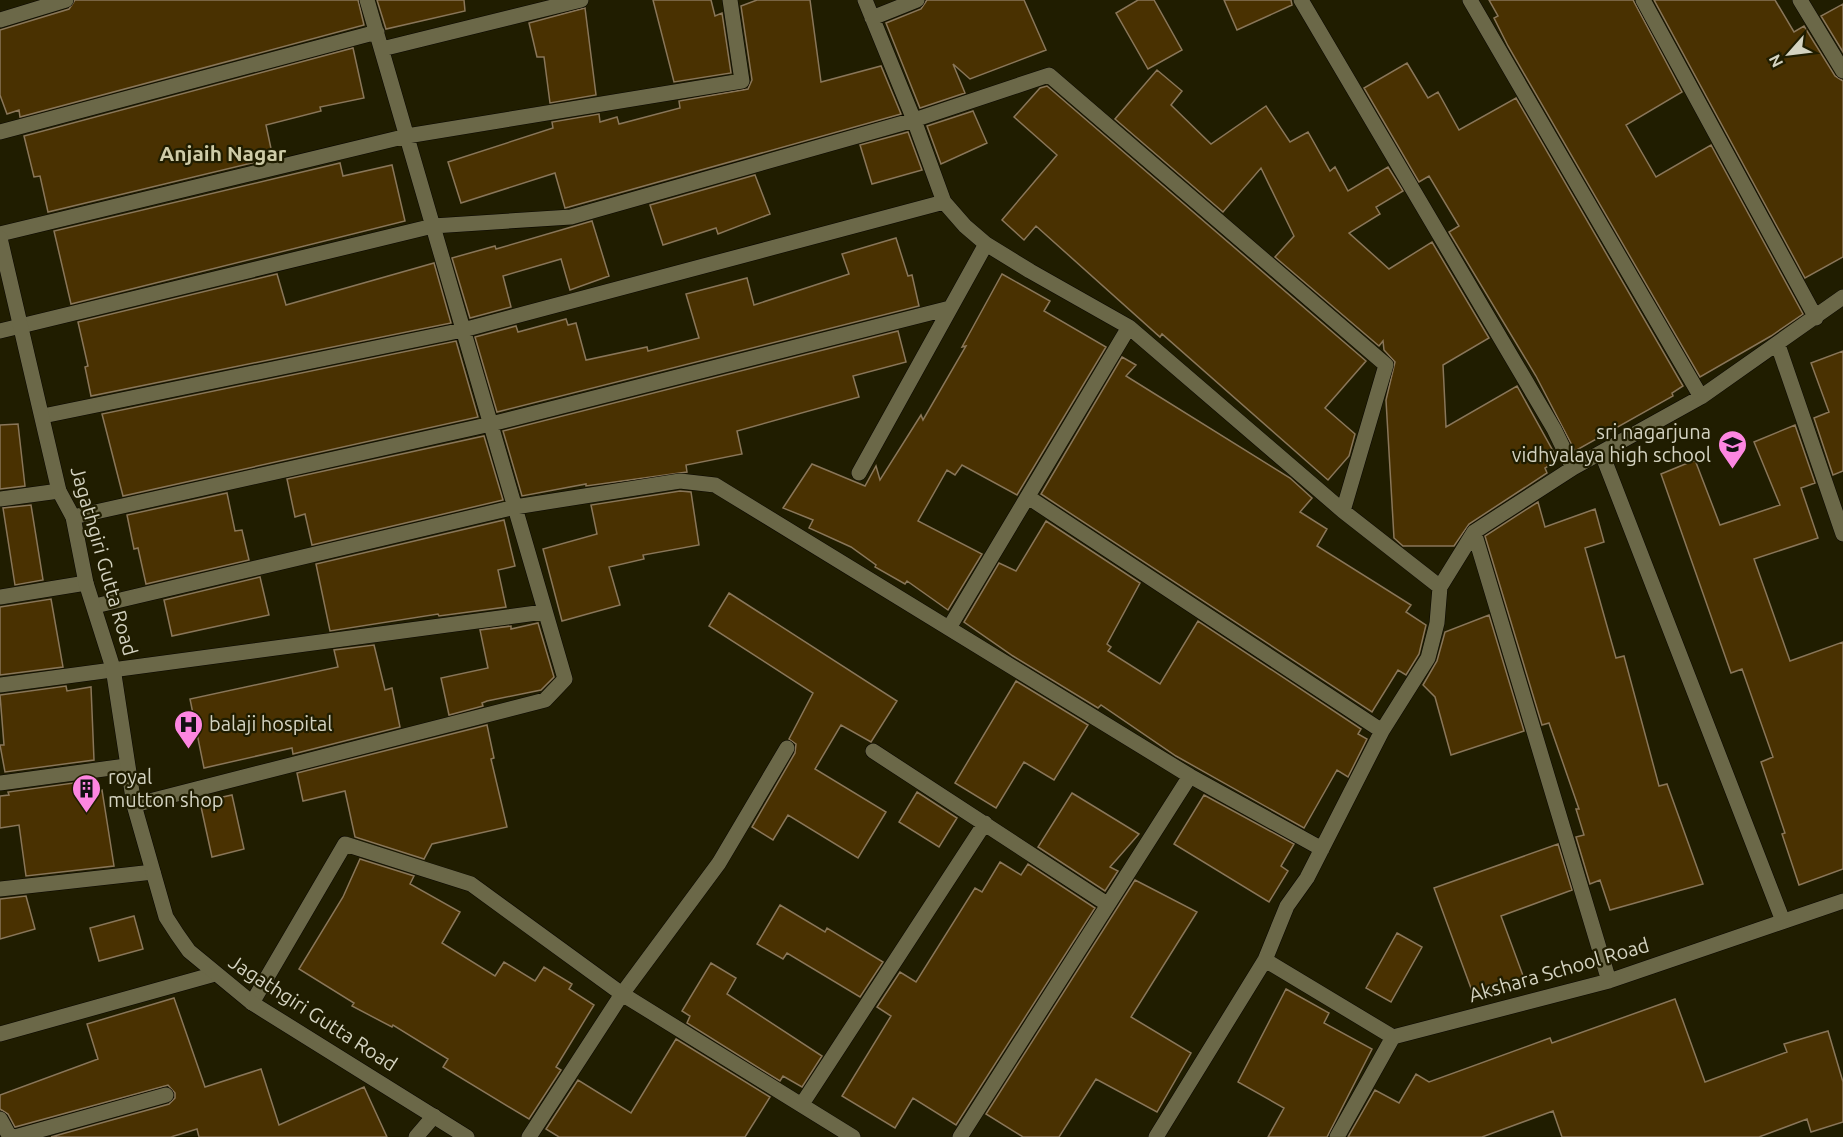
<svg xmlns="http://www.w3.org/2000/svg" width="1843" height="1137" viewBox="0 0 1843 1137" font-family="Ubuntu,sans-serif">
<rect width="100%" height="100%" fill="#201d00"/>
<path fill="#493101" stroke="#897659" stroke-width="1.5" d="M 75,0 L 358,0 L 364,25 L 20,117 L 19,110 L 7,114 L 0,95 L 0,30 L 69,9 Z
M 377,0 L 464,0 L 465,11 L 386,29 Z
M 653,0 L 711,0 L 715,16 L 722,13 L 731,73 L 674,82 Z
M 757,0 L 810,0 L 821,82 L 881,66 L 901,114 L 569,207 L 565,208 L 555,173 L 461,203 L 448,162 L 553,128 L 552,122 L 599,114 L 600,122 L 617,117 L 619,124 L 680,108 L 679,101 L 748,89 L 752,80 L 741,6 Z
M 927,0 L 1024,0 L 1046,50 L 970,79 L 953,64 L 965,93 L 920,108 L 886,23 L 921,9 Z
M 1138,0 L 1154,0 L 1182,50 L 1148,69 L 1116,13 Z
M 1224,0 L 1291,0 L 1292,5 L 1237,30 Z
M 1489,0 L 1633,0 L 1682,92 L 1626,125 L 1656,177 L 1711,145 L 1803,314 L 1771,336 L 1700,377 L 1508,46 L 1494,18 L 1498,16 Z
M 1654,0 L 1775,0 L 1794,32 L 1804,26 L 1835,76 L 1843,81 L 1843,257 L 1805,278 Z
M 1843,4 L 1843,52 L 1821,16 Z
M 585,8 L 596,95 L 550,103 L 544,57 L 537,57 L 529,23 Z
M 353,48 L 364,98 L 320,107 L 321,111 L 266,125 L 273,158 L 48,212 L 40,176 L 34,177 L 24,136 Z
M 1407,63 L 1428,98 L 1438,92 L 1459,130 L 1516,98 L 1683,386 L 1672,393 L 1673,396 L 1575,451 L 1536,376 L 1449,232 L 1459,226 L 1429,176 L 1419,182 L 1364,88 Z
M 1157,70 L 1182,91 L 1171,105 L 1211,144 L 1266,106 L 1290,142 L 1308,132 L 1330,171 L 1335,167 L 1348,191 L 1388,167 L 1403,191 L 1376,207 L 1380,214 L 1349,233 L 1389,269 L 1432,242 L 1489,338 L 1443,365 L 1446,427 L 1517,386 L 1558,460 L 1545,468 L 1547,473 L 1469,524 L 1454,546 L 1403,546 L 1394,538 L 1386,400 L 1395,362 L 1384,350 L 1383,341 L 1379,346 L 1275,257 L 1294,236 L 1261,168 L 1223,212 L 1115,119 Z
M 1047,86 L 1366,361 L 1325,408 L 1355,434 L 1349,456 L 1328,480 L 1162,334 L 1160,337 L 1036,226 L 1024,240 L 1002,220 L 1057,155 L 1014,117 L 1040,88 Z
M 973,111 L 987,143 L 941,164 L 927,126 Z
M 908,132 L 922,170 L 872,184 L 860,145 Z
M 340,163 L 343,176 L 392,165 L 405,221 L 71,304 L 54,231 Z
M 755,175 L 770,214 L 718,234 L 716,228 L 663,245 L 650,205 Z
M 592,221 L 609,276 L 570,290 L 561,259 L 503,276 L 511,307 L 470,318 L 452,258 L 495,246 L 496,249 Z
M 896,238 L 908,276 L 912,275 L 919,306 L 497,412 L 475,337 L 516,326 L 518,332 L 566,319 L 568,325 L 576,323 L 586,360 L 647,347 L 648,351 L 699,338 L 686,294 L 747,278 L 754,305 L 849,274 L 842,254 Z
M 434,263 L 451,323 L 91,396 L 85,367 L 88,366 L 78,322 L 277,274 L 286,305 Z
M 1002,274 L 1050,301 L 1044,311 L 1106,347 L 1017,495 L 962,465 L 955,475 L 947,470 L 918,521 L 982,554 L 948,610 L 907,581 L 905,584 L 875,567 L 876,565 L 851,547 L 809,528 L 813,520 L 783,508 L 812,464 L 865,486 L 876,466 L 880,480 L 921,415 L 923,420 L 966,346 L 962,347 Z
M 898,331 L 906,362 L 853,376 L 859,397 L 737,431 L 742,454 L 686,465 L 687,472 L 586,486 L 586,484 L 522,496 L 503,431 Z
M 456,341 L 478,417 L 123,496 L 102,414 Z
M 1843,351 L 1843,471 L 1833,475 L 1814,418 L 1829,412 L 1811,363 Z
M 1122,357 L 1136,365 L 1126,376 L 1290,478 L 1312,498 L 1300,512 L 1327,529 L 1317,546 L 1411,605 L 1406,612 L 1426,625 L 1419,654 L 1406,675 L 1398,670 L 1372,712 L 1041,494 Z
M 18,424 L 25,486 L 0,489 L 0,425 Z
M 1795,425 L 1815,483 L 1801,488 L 1818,538 L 1754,559 L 1790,661 L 1843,642 L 1843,869 L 1799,885 L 1782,834 L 1785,833 L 1761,762 L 1773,757 L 1742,669 L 1731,673 L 1661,474 L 1695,460 L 1720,525 L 1780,505 L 1754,442 Z
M 484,436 L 503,500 L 312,545 L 305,514 L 295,517 L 287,479 Z
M 680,491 L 691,492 L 699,545 L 643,555 L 644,559 L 609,567 L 620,605 L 562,621 L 543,549 L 597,534 L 591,505 Z
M 227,493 L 235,531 L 242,530 L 249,560 L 146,584 L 138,548 L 134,549 L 127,515 Z
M 1538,502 L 1545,527 L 1595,509 L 1604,542 L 1585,548 L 1616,658 L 1624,656 L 1659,786 L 1667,784 L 1703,884 L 1610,910 L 1600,880 L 1590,884 L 1576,837 L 1584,835 L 1576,809 L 1579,809 L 1549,723 L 1542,725 L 1485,536 Z
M 31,505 L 43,580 L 15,585 L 3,508 Z
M 504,520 L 515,566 L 498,570 L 506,607 L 439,616 L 438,614 L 330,631 L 316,564 Z
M 1046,521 L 1140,583 L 1107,644 L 1111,647 L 1108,651 L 1160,684 L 1198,621 L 1361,729 L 1358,734 L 1367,739 L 1348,777 L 1337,770 L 1304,828 L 1176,756 L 1101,705 L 1098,708 L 1013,656 L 964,622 L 999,563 L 1016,571 Z
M 260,577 L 269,615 L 172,636 L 164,600 Z
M 729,593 L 897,701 L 871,742 L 841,725 L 815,769 L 886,812 L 858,858 L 788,815 L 773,840 L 752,827 L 795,753 L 796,744 L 789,739 L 813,693 L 709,626 Z
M 51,599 L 63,667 L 0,675 L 0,607 Z
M 1489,615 L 1524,731 L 1451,755 L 1435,697 L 1423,685 L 1437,661 L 1445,632 Z
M 538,623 L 554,677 L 541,690 L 487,701 L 482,703 L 483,706 L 449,715 L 441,678 L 488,668 L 480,630 L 511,626 L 511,629 Z
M 374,645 L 385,690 L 392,688 L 400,727 L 293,754 L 292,748 L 204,768 L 190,699 L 338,667 L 334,650 Z
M 1016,681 L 1088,725 L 1054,780 L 1024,762 L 996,808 L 955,783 Z
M 66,686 L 67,691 L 91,687 L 94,760 L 5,772 L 0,745 L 4,745 L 0,695 Z
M 487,725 L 494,758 L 491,759 L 507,827 L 432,844 L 424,859 L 355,837 L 345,791 L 303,801 L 297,773 Z
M 95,780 L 95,793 L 102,790 L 114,866 L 26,876 L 19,825 L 0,828 L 0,796 L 9,795 L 8,792 Z
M 917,792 L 957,818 L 939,847 L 899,822 Z
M 1072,793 L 1139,834 L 1110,867 L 1118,871 L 1105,891 L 1038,847 Z
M 232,795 L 244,849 L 212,857 L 200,802 Z
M 1204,795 L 1294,844 L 1281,866 L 1288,871 L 1269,902 L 1174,844 Z
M 1558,844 L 1572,890 L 1501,916 L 1525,981 L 1475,999 L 1434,888 Z
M 360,859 L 414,876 L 410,884 L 460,912 L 442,943 L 495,976 L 504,962 L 535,981 L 544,967 L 572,984 L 569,989 L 594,1005 L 556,1067 L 561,1070 L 529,1119 L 443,1067 L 448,1059 L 393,1025 L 392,1027 L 352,1006 L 354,1003 L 299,969 L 343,897 Z
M 1000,862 L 1021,875 L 1028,864 L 1095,908 L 956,1125 L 913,1098 L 895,1128 L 842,1096 L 891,1016 L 877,1007 L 900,972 L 916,982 L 975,888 L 982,892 Z
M 1135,880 L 1197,912 L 1131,1017 L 1191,1053 L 1157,1112 L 1096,1079 L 1059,1137 L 1023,1137 L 986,1114 Z
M 26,896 L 35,929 L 0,939 L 0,899 Z
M 780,905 L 825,932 L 827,928 L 883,962 L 860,997 L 787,953 L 783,959 L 757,944 Z
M 134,916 L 143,949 L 99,961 L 90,928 Z
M 1397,933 L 1422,947 L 1391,1002 L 1366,988 Z
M 711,963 L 736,978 L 727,994 L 822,1056 L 802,1087 L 783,1076 L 780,1081 L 687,1023 L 690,1016 L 682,1011 Z
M 1286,989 L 1329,1013 L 1324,1023 L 1372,1049 L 1327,1137 L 1268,1137 L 1284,1108 L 1238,1082 Z
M 174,998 L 205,1087 L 261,1069 L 279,1125 L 364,1087 L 387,1137 L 199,1137 L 197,1129 L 171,1137 L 51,1137 L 169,1104 L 175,1098 L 175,1093 L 168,1085 L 15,1127 L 8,1114 L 0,1109 L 0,1095 L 98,1059 L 87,1024 Z
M 1675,999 L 1705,1082 L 1787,1052 L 1784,1044 L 1828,1031 L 1843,1082 L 1843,1122 L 1811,1132 L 1807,1119 L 1759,1137 L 1562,1137 L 1553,1111 L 1482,1137 L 1348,1137 L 1375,1090 L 1399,1103 L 1416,1074 L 1429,1082 L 1550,1038 L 1552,1043 Z
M 676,1039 L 770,1097 L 745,1137 L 559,1137 L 546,1129 L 578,1080 L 631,1113 Z"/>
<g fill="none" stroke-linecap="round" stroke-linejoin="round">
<defs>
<path id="service" d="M 622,994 L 719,863 L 787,748"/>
<path id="minor" d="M 865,0 L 914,120 L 944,202 L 965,226 L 986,244 L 1030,271 L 1129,327 L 1343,511 L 1440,587
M 1301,0 L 1554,429 L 1573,468
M 1470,0 L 1701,397
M 1643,0 L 1816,318
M 1800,0 L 1843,71
M 872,18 L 917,0
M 0,20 L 66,0
M 382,49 L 581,0
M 0,132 L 377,32
M 0,234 L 407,136 L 742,81 L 730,0
M 0,331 L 433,226 L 571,217 L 914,120 L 1049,75 L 1386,365 L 1343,511
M 1778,345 L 1843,534
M 43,416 L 463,330 L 944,202
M 1602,454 L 1783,921
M 859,473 L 986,244
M 1028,497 L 1382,731
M 0,499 L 59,491
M 73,517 L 491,424 L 950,308
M 1474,532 L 1609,981
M 0,597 L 86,583
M 95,606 L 515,507 L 680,481 L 715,485 L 1190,776 L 1322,849
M 949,628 L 1129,327
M 0,685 L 544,612
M 873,751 L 1107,904
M 0,783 L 126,766
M 134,805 L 545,700 L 565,679 L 367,0
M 0,889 L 153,872
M 1265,960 L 1393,1037
M 252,1003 L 345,844 L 471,884 L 622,994 L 853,1137
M 0,1034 L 215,974
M 802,1104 L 985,823
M 0,1119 L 10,1137
M 15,1137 L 166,1095
M 416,1137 L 434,1116
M 529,1137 L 622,994
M 960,1137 L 1190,776
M 1156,1137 L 1265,960 L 1287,906 L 1307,878 L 1382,731 L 1428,658 L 1437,623 L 1440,587 L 1474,532 L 1573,468 L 1701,397 L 1843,297
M 1337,1137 L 1393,1037 L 1609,981 L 1843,901"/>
<path id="tertiary" d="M 0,238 L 59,491 L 73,517 L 86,583 L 113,668 L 134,805 L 166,917 L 177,934 L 189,951 L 252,1003 L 467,1137"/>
</defs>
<use href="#service" stroke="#0a0700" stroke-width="16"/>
<use href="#minor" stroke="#0a0700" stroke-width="16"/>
<use href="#tertiary" stroke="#0a0700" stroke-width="16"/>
<use href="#service" stroke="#6b6848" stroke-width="15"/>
<use href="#minor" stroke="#6b6848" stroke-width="15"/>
<use href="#tertiary" stroke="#6b6848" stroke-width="15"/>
</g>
<defs>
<symbol id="school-pin" viewBox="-11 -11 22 30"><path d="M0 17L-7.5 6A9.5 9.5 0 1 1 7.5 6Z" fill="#fd86e1" stroke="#201d00"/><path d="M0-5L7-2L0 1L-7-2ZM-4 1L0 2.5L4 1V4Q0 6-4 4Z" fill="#111"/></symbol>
<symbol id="hospital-pin" viewBox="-11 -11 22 30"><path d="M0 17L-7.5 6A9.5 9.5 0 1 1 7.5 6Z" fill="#fd86e1" stroke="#201d00"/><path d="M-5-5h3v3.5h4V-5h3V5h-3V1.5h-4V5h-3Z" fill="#111"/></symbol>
<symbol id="building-pin" viewBox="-11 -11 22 30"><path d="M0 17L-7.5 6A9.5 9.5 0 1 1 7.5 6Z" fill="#fd86e1" stroke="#201d00"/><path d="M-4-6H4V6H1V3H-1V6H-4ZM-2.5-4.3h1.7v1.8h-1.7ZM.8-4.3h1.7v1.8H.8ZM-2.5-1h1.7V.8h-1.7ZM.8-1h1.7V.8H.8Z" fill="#111"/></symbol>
</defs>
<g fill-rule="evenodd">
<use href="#school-pin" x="1716" y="428" width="33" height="45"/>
<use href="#hospital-pin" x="172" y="708" width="33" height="45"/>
<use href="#building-pin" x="70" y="772" width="33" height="45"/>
</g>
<g text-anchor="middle" stroke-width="4.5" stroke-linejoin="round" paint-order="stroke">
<g font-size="20" fill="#d4d3c1" stroke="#201d00" text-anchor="start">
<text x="1711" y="439" text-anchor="end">sri nagarjuna<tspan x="1711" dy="23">vidhyalaya high school</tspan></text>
<text x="209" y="731">balaji hospital</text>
<text x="108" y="784">royal<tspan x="108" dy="23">mutton shop</tspan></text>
</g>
<g font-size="20" fill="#d4d3c1" stroke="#201d00">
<text transform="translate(104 561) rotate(74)" y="7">Jagathgiri Gutta Road</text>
<text transform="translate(1559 970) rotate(-16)" y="7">Akshara School Road</text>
<text transform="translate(313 1013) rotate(33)" y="7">Jagathgiri Gutta Road</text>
</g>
<g font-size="21" font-weight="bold" fill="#cfcca8" stroke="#201d00">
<text x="223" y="161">Anjaih Nagar</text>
</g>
</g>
<g transform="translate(1789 54) rotate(242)" stroke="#201d00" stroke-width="4.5" paint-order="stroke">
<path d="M0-4.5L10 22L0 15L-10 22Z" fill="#d4d3c1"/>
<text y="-9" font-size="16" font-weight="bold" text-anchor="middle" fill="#d4d3c1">N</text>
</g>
</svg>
